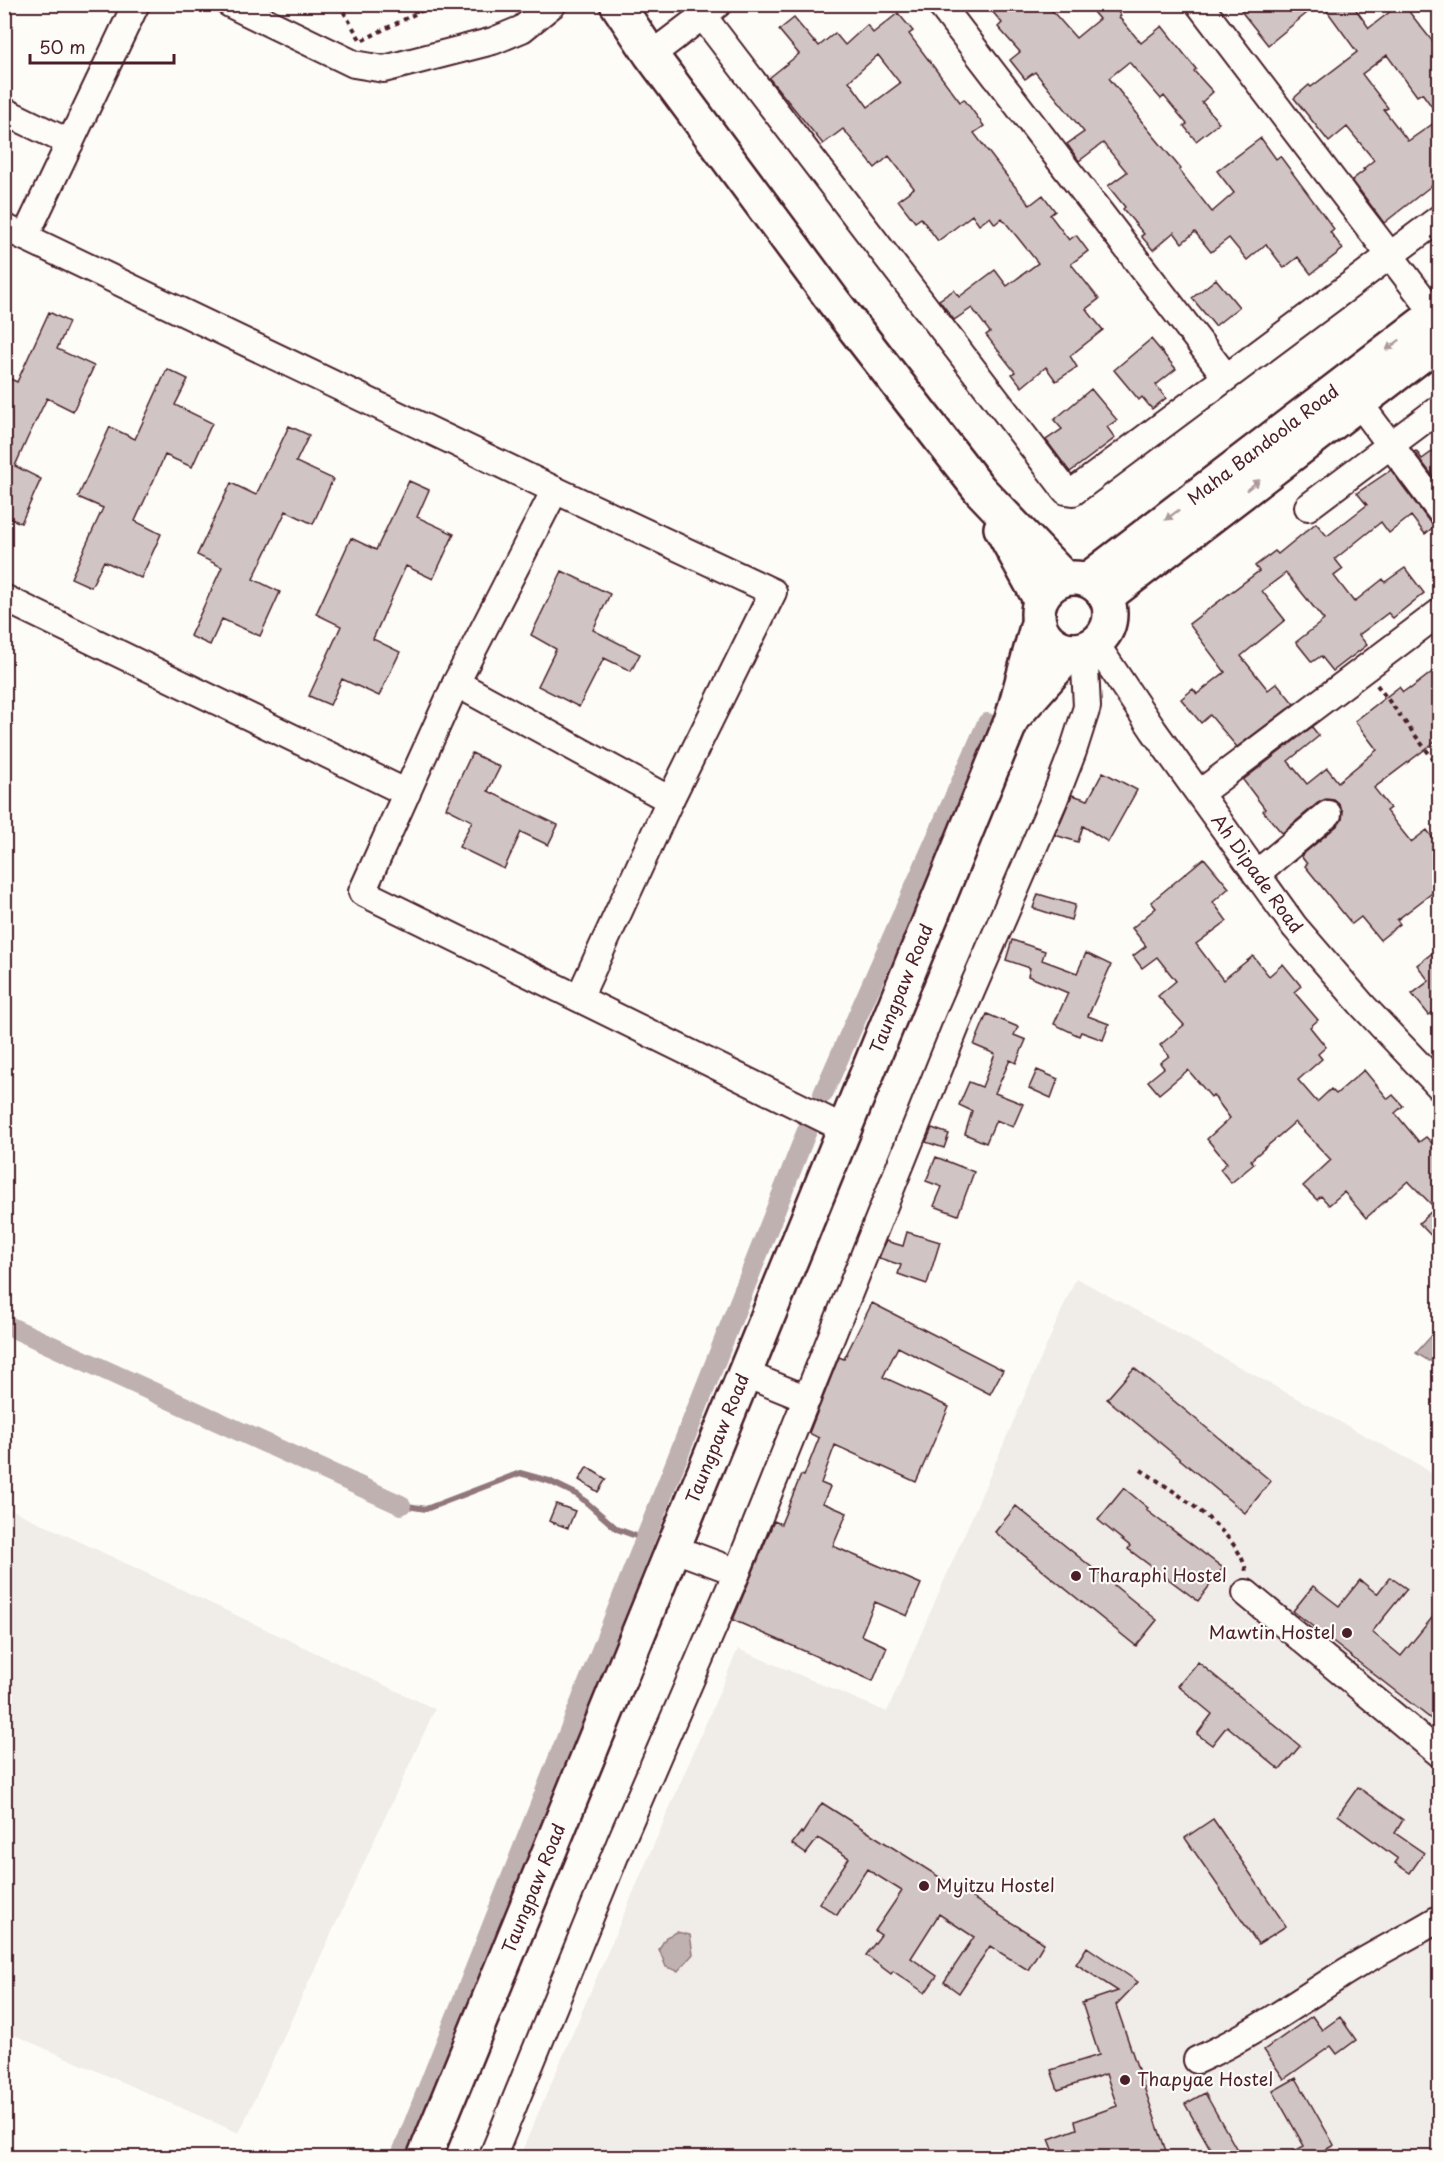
<svg xmlns="http://www.w3.org/2000/svg" width="1444" height="2162" viewBox="0 0 1444 2162" font-family="'Playpen Sans',sans-serif">
<rect width="100%" height="100%" fill="#fdfcf7"/>
<filter id="ink" filterUnits="userSpaceOnUse"><feTurbulence type="fractalNoise" baseFrequency=".0167" numOctaves="2"/><feDisplacementMap in="SourceGraphic" scale="12" xChannelSelector="R" yChannelSelector="G"/><feConvolveMatrix kernelMatrix="1 2 1 2 8 2 1 2 1" color-interpolation-filters="sRGB"/></filter>
<g filter="url(#ink)">
<path fill="#f0ece8" d="M 1076,1278 L 1421,1466 L 1439,1479 L 1439,2157 L 519,2158 L 738,1649 L 887,1712 Z
M 4,1506 L 435,1709 L 239,2133 L 5,2031 Z"/>
<path fill="#c0b1b1" stroke="#91777b" stroke-width="1.5" d="M 1435,1332 L 1439,1334 L 1439,1360 L 1429,1361 L 1416,1353 Z
M 677,1932 L 690,1935 L 693,1954 L 678,1971 L 666,1967 L 659,1949 L 666,1937 Z"/>
<g fill="none" stroke-linecap="round" stroke-linejoin="round">
<path stroke="#91777b" stroke-width="6" d="M 401,1505 L 426,1509 L 520,1473 L 549,1481 L 578,1495 L 617,1529 L 644,1539"/>
<path stroke="#c0b1b1" stroke-width="20" d="M 823,1094 L 987,723
M 4,1324 L 401,1505
M 400,2158 L 808,1128"/>
</g>
<path fill="#d0c5c4" stroke="#4a1f2b" stroke-width="1.5" fill-rule="evenodd" d="M 986,4 L 1046,4 L 1076,38 L 1099,19 L 1093,12 L 1102,4 L 1112,4 L 1121,16 L 1119,17 L 1141,43 L 1162,26 L 1196,69 L 1194,71 L 1213,92 L 1202,102 L 1219,123 L 1196,141 L 1184,126 L 1187,124 L 1164,96 L 1161,99 L 1129,62 L 1109,78 L 1139,116 L 1138,117 L 1181,169 L 1179,170 L 1212,212 L 1234,193 L 1217,171 L 1261,138 L 1276,159 L 1280,156 L 1334,229 L 1330,232 L 1343,249 L 1311,274 L 1298,257 L 1284,268 L 1266,244 L 1247,260 L 1229,238 L 1211,252 L 1195,232 L 1182,243 L 1174,232 L 1153,250 L 1141,236 L 1144,234 L 1123,209 L 1125,207 L 1108,186 L 1127,172 L 1103,143 L 1079,161 L 1067,144 L 1084,132 L 1035,72 L 1025,79 L 1010,60 L 1020,52 L 998,27 L 1002,23 Z
M 1249,4 L 1318,4 L 1268,45 L 1241,11 Z
M 1322,4 L 1352,4 L 1369,28 L 1400,4 L 1403,4 L 1440,51 L 1440,118 L 1422,93 L 1417,96 L 1387,55 L 1362,74 L 1388,108 L 1384,110 L 1408,141 L 1440,119 L 1440,179 L 1384,223 L 1352,180 L 1365,170 L 1363,169 L 1374,160 L 1347,127 L 1329,142 L 1294,98 L 1309,85 L 1311,87 L 1357,52 Z
M 898,13 L 913,31 L 909,34 L 960,102 L 964,99 L 984,126 L 974,133 L 1009,179 L 1030,205 L 1043,195 L 1055,211 L 1050,215 L 1069,240 L 1076,235 L 1088,251 L 1071,264 L 1099,299 L 1086,309 L 1103,330 L 1070,356 L 1077,367 L 1056,381 L 1046,367 L 1022,387 L 1012,374 L 1015,372 L 986,335 L 990,332 L 972,308 L 954,320 L 939,300 L 954,290 L 959,297 L 995,270 L 1007,286 L 1038,263 L 1002,218 L 995,224 L 990,217 L 979,225 L 972,215 L 938,241 L 921,218 L 915,222 L 898,200 L 914,188 L 889,156 L 875,168 L 843,129 L 823,144 L 769,78 L 799,54 L 779,30 L 794,18 L 814,42 L 815,41 L 819,46 L 835,33 L 845,45 L 867,25 L 873,33 ZM 878,55 L 900,83 L 868,107 L 849,81 Z
M 1216,279 L 1239,307 L 1215,326 L 1192,298 Z
M 49,312 L 69,322 L 57,349 L 94,366 L 73,411 L 47,398 L 28,437 L 15,466 L 41,479 L 21,523 L 4,516 L 4,376 L 17,382 Z
M 1151,339 L 1176,369 L 1156,385 L 1166,398 L 1152,409 L 1142,397 L 1139,400 L 1114,370 Z
M 167,369 L 188,379 L 175,405 L 212,423 L 192,467 L 165,455 L 147,495 L 135,521 L 161,534 L 141,578 L 104,561 L 91,587 L 71,578 L 103,508 L 78,497 L 110,427 L 135,439 Z
M 1091,389 L 1117,420 L 1107,427 L 1115,438 L 1070,472 L 1046,440 L 1062,429 L 1054,420 Z
M 289,426 L 309,435 L 296,462 L 333,479 L 313,524 L 286,511 L 253,579 L 280,592 L 260,636 L 222,619 L 210,645 L 190,636 L 222,567 L 197,555 L 231,483 L 256,495 Z
M 1440,446 L 1440,485 L 1414,452 L 1416,451 L 1422,459 Z
M 1391,470 L 1428,520 L 1436,525 L 1425,534 L 1411,516 L 1389,533 L 1381,522 L 1335,559 L 1343,569 L 1334,576 L 1354,602 L 1383,579 L 1385,582 L 1405,568 L 1424,593 L 1393,618 L 1388,613 L 1359,635 L 1367,645 L 1333,671 L 1321,656 L 1312,662 L 1296,642 L 1324,620 L 1286,573 L 1262,591 L 1285,620 L 1241,656 L 1268,690 L 1277,683 L 1294,704 L 1237,747 L 1210,715 L 1201,723 L 1181,699 L 1193,689 L 1197,694 L 1225,672 L 1189,624 L 1259,571 L 1255,566 L 1275,551 L 1278,554 L 1316,523 L 1327,536 L 1367,505 L 1357,493 Z
M 409,481 L 429,490 L 417,517 L 454,534 L 433,579 L 406,566 L 385,612 L 373,639 L 400,652 L 379,696 L 342,679 L 330,705 L 309,696 L 341,626 L 316,614 L 351,538 L 376,550 Z
M 562,571 L 610,594 L 593,630 L 640,654 L 631,671 L 604,658 L 579,707 L 538,686 L 556,649 L 531,635 Z
M 1440,666 L 1440,738 L 1374,788 L 1390,808 L 1386,811 L 1411,842 L 1427,830 L 1440,848 L 1440,887 L 1397,920 L 1400,924 L 1380,940 L 1361,917 L 1352,924 L 1305,866 L 1307,864 L 1301,856 L 1338,825 L 1342,820 L 1343,812 L 1339,804 L 1334,800 L 1326,799 L 1319,802 L 1282,833 L 1263,811 L 1265,809 L 1243,780 L 1312,727 L 1319,736 L 1288,761 L 1307,784 L 1327,768 L 1338,782 L 1377,750 L 1355,721 L 1399,687 L 1403,692 L 1409,688 L 1410,689 Z
M 472,753 L 500,767 L 488,791 L 558,825 L 548,845 L 521,832 L 504,869 L 459,847 L 472,821 L 446,808 Z
M 1103,772 L 1137,790 L 1108,842 L 1083,826 L 1078,842 L 1055,835 L 1072,795 L 1088,800 Z
M 1204,858 L 1229,888 L 1213,902 L 1227,921 L 1196,944 L 1223,980 L 1253,956 L 1269,976 L 1283,964 L 1301,986 L 1294,992 L 1318,1020 L 1310,1027 L 1326,1047 L 1318,1054 L 1322,1059 L 1298,1080 L 1317,1102 L 1331,1089 L 1336,1094 L 1364,1070 L 1388,1099 L 1393,1095 L 1403,1106 L 1395,1113 L 1419,1142 L 1426,1137 L 1440,1151 L 1440,1245 L 1419,1223 L 1435,1208 L 1408,1181 L 1366,1218 L 1344,1192 L 1329,1205 L 1321,1196 L 1317,1200 L 1303,1186 L 1331,1160 L 1295,1122 L 1251,1160 L 1254,1164 L 1231,1183 L 1220,1169 L 1227,1163 L 1207,1139 L 1230,1118 L 1213,1095 L 1211,1097 L 1188,1070 L 1159,1094 L 1148,1081 L 1164,1068 L 1160,1063 L 1169,1056 L 1160,1045 L 1184,1025 L 1158,996 L 1176,981 L 1157,957 L 1142,968 L 1133,956 L 1146,946 L 1132,928 L 1156,908 L 1151,902 Z
M 1038,894 L 1075,905 L 1071,920 L 1033,908 Z
M 1012,940 L 1045,951 L 1042,960 L 1077,973 L 1086,953 L 1111,965 L 1088,1016 L 1109,1024 L 1103,1040 L 1081,1032 L 1079,1036 L 1054,1024 L 1068,993 L 1028,976 L 1030,968 L 1006,960 Z
M 1440,947 L 1440,1007 L 1429,1015 L 1412,994 L 1429,981 L 1417,965 Z
M 987,1014 L 1018,1027 L 1014,1035 L 1026,1040 L 1016,1063 L 1010,1060 L 995,1093 L 1023,1104 L 1013,1127 L 996,1120 L 986,1143 L 965,1134 L 972,1111 L 959,1105 L 969,1082 L 982,1087 L 995,1054 L 974,1045 Z
M 1037,1070 L 1058,1079 L 1051,1098 L 1029,1088 Z
M 932,1128 L 949,1134 L 944,1148 L 926,1142 Z
M 936,1157 L 974,1172 L 958,1215 L 934,1206 L 942,1187 L 926,1181 Z
M 907,1232 L 940,1242 L 927,1284 L 898,1274 L 901,1265 L 879,1258 L 886,1241 L 903,1246 Z
M 872,1303 L 1003,1370 L 990,1394 L 898,1347 L 883,1377 L 949,1407 L 916,1482 L 835,1445 L 821,1483 L 830,1487 L 823,1503 L 847,1513 L 833,1546 L 921,1584 L 907,1616 L 875,1602 L 861,1635 L 887,1647 L 873,1681 L 733,1620 L 774,1521 L 781,1524 L 801,1475 L 804,1476 L 819,1438 L 809,1433 L 839,1357 L 844,1359 Z
M 1134,1368 L 1271,1481 L 1245,1513 L 1107,1399 Z
M 587,1467 L 606,1479 L 598,1492 L 579,1480 Z
M 1124,1488 L 1148,1508 L 1146,1510 L 1223,1568 L 1198,1601 L 1128,1549 L 1130,1546 L 1098,1520 Z
M 556,1504 L 575,1511 L 568,1528 L 549,1521 Z
M 1016,1506 L 1157,1620 L 1136,1646 L 995,1532 Z
M 1390,1577 L 1407,1589 L 1372,1632 L 1401,1656 L 1440,1608 L 1440,1726 L 1293,1611 L 1313,1586 L 1339,1606 L 1360,1580 L 1377,1594 Z
M 1198,1662 L 1300,1746 L 1280,1770 L 1227,1726 L 1212,1745 L 1197,1734 L 1212,1714 L 1178,1686 Z
M 1358,1787 L 1403,1820 L 1395,1833 L 1424,1853 L 1410,1873 L 1395,1863 L 1398,1859 L 1338,1815 Z
M 822,1803 L 1044,1943 L 1028,1970 L 990,1946 L 959,1993 L 944,1982 L 974,1937 L 939,1914 L 911,1958 L 937,1976 L 925,1993 L 893,1971 L 891,1974 L 866,1955 L 881,1935 L 875,1931 L 902,1891 L 867,1869 L 837,1915 L 819,1903 L 849,1858 L 818,1838 L 806,1854 L 792,1844 L 801,1832 L 802,1834 Z
M 1213,1819 L 1286,1926 L 1258,1944 L 1185,1838 Z
M 1087,1947 L 1138,1982 L 1116,2005 L 1168,2157 L 1134,2157 L 1132,2152 L 1117,2157 L 1056,2157 L 1049,2139 L 1077,2129 L 1075,2121 L 1117,2106 L 1106,2074 L 1058,2090 L 1051,2070 L 1099,2055 L 1082,2003 L 1118,1991 L 1076,1964 Z
M 1312,2016 L 1322,2030 L 1340,2017 L 1356,2040 L 1337,2054 L 1331,2046 L 1284,2079 L 1264,2050 Z
M 1296,2078 L 1334,2145 L 1325,2150 L 1329,2157 L 1283,2157 L 1304,2146 L 1273,2091 Z
M 1205,2093 L 1241,2157 L 1215,2157 L 1185,2104 Z"/>
<g fill="none" stroke-linecap="round" stroke-linejoin="round">
<defs>
<g id="minor">
<path d="M 230,4 L 354,64 L 384,69 L 493,41 L 522,29 L 553,4"/>
<path d="M 940,4 L 1226,377"/>
<path d="M 1199,4 L 1440,321"/>
<path d="M 702,15 L 1066,491 L 1073,492 L 1440,218"/>
<path d="M 651,55 L 718,4"/>
<path d="M 4,111 L 70,143"/>
<path d="M 4,227 L 555,490 L 773,592 L 670,800 L 579,998"/>
<path d="M 25,237 L 136,4"/>
<path d="M 1359,403 L 1440,511"/>
<path d="M 555,490 L 456,683 L 362,892 L 843,1128"/>
<path d="M 1308,507 L 1440,408"/>
<path d="M 4,598 L 407,793"/>
<path id="s1" d="M 1095,643 L 1154,731 L 1294,926 L 1363,1006 L 1440,1087"/>
<path d="M 456,683 L 670,800"/>
<path d="M 1200,793 L 1440,612"/>
<path d="M 1256,874 L 1328,814"/>
<path d="M 743,1373 L 807,1399"/>
<path d="M 672,1548 L 737,1572"/>
<path d="M 1246,1593 L 1440,1754"/>
<path d="M 1197,2060 C 1248,2037 1289,2008 1336,1978 C 1369,1956 1406,1939 1440,1918"/>
<path d="M 492,2158 L 621,1841 L 737,1572 L 957,1024 L 1054,800 L 1073,751 L 1087,707 L 1084,648"/>
</g>
<g id="major">
<path id="s2" d="M 1087,580 L 1440,310"/>
<path d="M 1106,597 L 1440,341"/>
</g>
<g id="highway">
<path d="M 617,4 L 651,55 L 834,302 L 980,490 L 1064,578"/>
<path d="M 1001,528 L 1040,599"/>
<circle cx="1074" cy="614" r="36"/>
<path d="M 1017,713 L 1073,650"/>
<path id="s3" d="M 424,2158 L 1012,719 L 1038,623"/>
</g>
</defs>
<use href="#minor" stroke="#4a1f2b" stroke-width="30"/>
<use href="#major" stroke="#4a1f2b" stroke-width="38"/>
<use href="#highway" stroke="#4a1f2b" stroke-width="38"/>
<path stroke="#4a1f2b" stroke-width="4" stroke-dasharray="4.5 4.5" stroke-linecap="butt" d="M 339,4 L 361,41 L 435,4
M 1377,685 L 1440,768
M 1141,1470 C 1171,1489 1241,1533 1246,1572"/>
<use href="#minor" stroke="#fdfcf7" stroke-width="26"/>
<use href="#major" stroke="#fdfcf7" stroke-width="33"/>
<use href="#highway" stroke="#fdfcf7" stroke-width="33"/>
</g>
<defs><path id="oneway-solid" d="M-6-.8H1V-3.2L6.5 0L1 3.2V.8H-6Z" transform="scale(1.5)"/></defs>
<g fill="#ac999b">
<use href="#oneway-solid" transform="translate(1393 345) rotate(143)"/>
<use href="#oneway-solid" transform="translate(1253 485) rotate(-38)"/>
<use href="#oneway-solid" transform="translate(1172 515) rotate(143)"/>
</g>
</g>
<g fill="#4a1f2b" stroke="#fdfcf7" stroke-width="2">
<circle cx="1076" cy="1576" r="6"/>
<circle cx="1347" cy="1633" r="6"/>
<circle cx="924" cy="1886" r="6"/>
<circle cx="1125" cy="2080" r="6"/>
</g>
<g text-anchor="middle" stroke-width="4.5" stroke-linejoin="round" paint-order="stroke">
<g font-size="18" fill="#4a1f2b" stroke="#fdfcf7">
<text dy="6" stroke="none"><textPath href="#s2" startOffset="222">Maha Bandoola Road</textPath></text>
<text dy="6" stroke="none"><textPath href="#s1" startOffset="282">Ah Dipade Road</textPath></text>
<text dy="6" stroke="none"><textPath href="#s3" startOffset="1263">Taungpaw Road</textPath></text>
<text dy="6" stroke="none"><textPath href="#s3" startOffset="777">Taungpaw Road</textPath></text>
<text dy="6" stroke="none"><textPath href="#s3" startOffset="291">Taungpaw Road</textPath></text>
</g>
<g font-size="18" fill="#4a1f2b" stroke="#fdfcf7" text-anchor="start">
<text x="1088" y="1582">Tharaphi Hostel</text>
<text x="1335" y="1639" text-anchor="end">Mawtin Hostel</text>
<text x="936" y="1892">Myitzu Hostel</text>
<text x="1137" y="2086">Thapyae Hostel</text>
</g>
</g>
<rect width="1444" height="2162" fill="none" stroke="#fdfcf7" stroke-width="24"/>
<rect x="12" y="12" width="1420" height="2138" fill="none" stroke="#4a1f2b" stroke-width="2" filter="url(#ink)"/>
<path d="M30 54v9h144v-9" fill="none" stroke="#4a1f2b" stroke-width="3"/>
<text x="39" y="54" font-size="18" fill="#4a1f2b" stroke="#fdfcf7" stroke-width="4.5" paint-order="stroke">50 m</text>
</svg>
